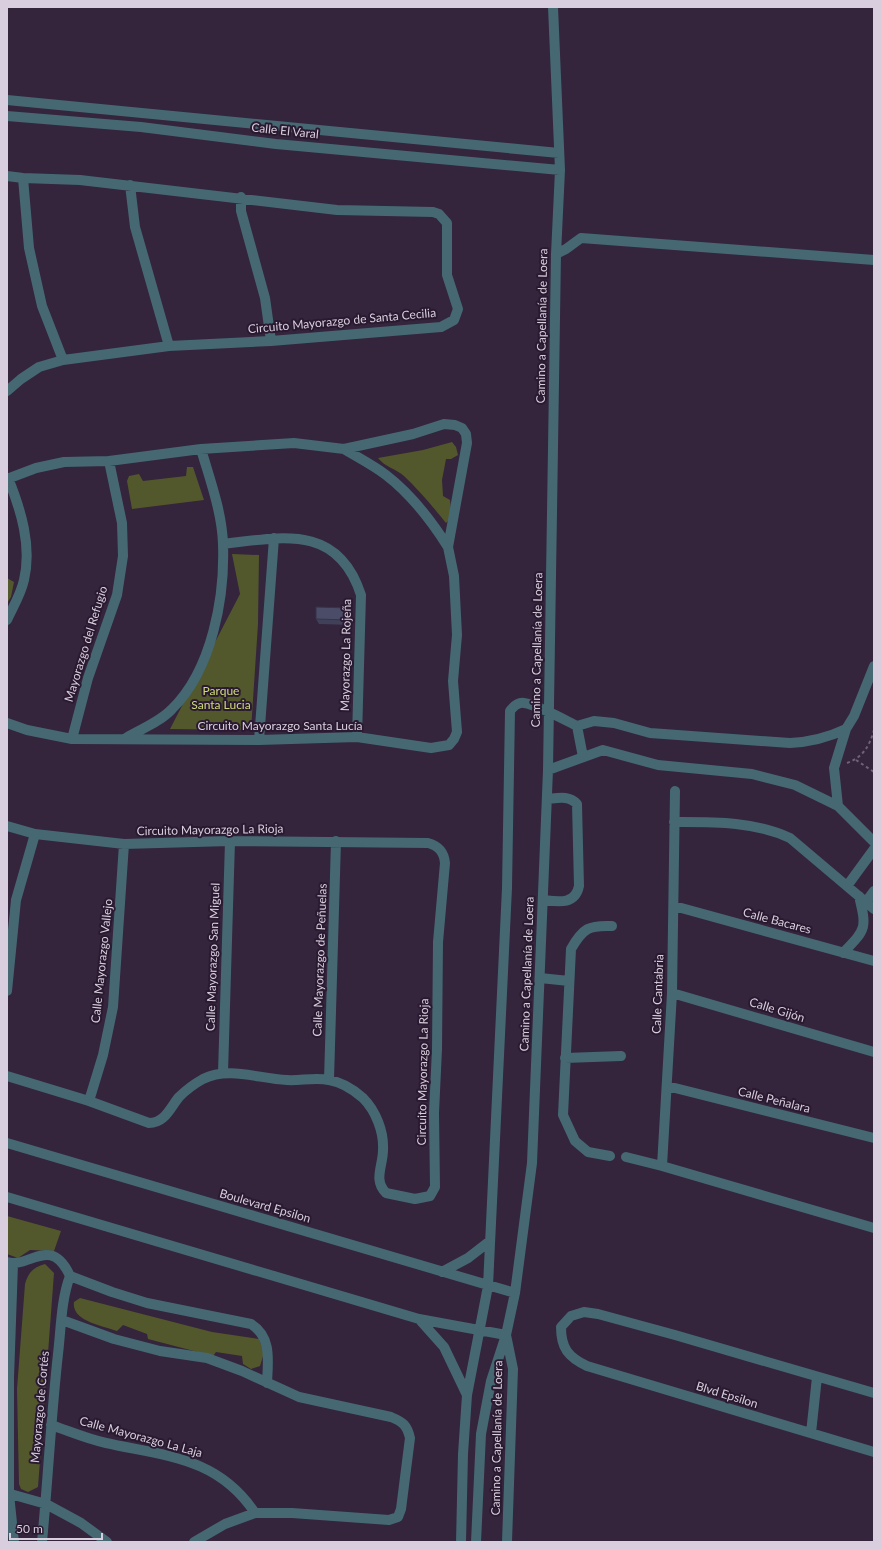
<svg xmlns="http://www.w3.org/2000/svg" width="881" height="1549" viewBox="0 0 881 1549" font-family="Lato,sans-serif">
<rect width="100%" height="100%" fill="#34243c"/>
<path fill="#52582b" d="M 452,442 L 456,447 L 458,455 L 451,459 L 446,459 L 442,480 L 443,496 L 450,500 C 451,508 452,518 446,523 C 433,507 419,490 404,476 C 396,469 385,467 378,458 L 423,450 Z
M 187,467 L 193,467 L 204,500 L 132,509 L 127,481 L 129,476 L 139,474 L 143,481 L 186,476 Z
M 232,554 L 259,555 L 258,624 L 251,730 L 170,729 L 240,594 Z
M 7,578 L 14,582 L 11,597 L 7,603 Z
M 7,1216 L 61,1231 L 54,1251 L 30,1250 L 18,1258 L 7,1254 Z
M 45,1264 L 54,1273 L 38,1487 L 28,1492 L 21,1489 L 19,1484 L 17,1389 L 25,1284 C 28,1273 33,1267 45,1264 Z
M 80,1298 L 212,1332 L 259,1339 L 264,1353 L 260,1366 L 251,1369 L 243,1364 L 242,1356 L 216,1352 L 213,1356 L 148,1339 L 147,1334 L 123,1325 L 117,1331 C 104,1326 71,1321 74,1302 Z"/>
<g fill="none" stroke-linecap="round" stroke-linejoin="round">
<path stroke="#6f6176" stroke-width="2" stroke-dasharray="3 3" stroke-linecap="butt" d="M 856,760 L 874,772
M 847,763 C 863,757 869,747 874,730"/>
<path stroke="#456872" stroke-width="10" d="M 7,100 L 559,153
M 7,116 L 141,127 L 276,144 L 560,170
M 7,176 L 23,178 L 80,180 L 337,210 L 433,212 L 439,214 L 447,223 L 447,275 L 458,309 L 454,320 L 441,327 L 271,341 L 169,346 L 63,360 L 39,367 L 21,379 L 7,391
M 23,178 L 29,248 L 42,306 L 63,360
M 130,185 L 135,227 L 169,346
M 241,197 L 241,211 L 265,298 L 271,341
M 556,254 L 566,249 L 581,238 L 874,260
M 344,449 C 357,457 373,465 386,475 C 412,495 431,520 448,547
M 7,479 L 36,468 L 64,462 L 109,461 L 201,449 L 294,443 L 344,449 L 413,434 L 444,424 L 455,425 L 462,428 L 466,434 L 467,443 L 448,547 L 454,576 L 457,635 L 453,681 L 457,732 L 454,739 L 449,745 L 431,748 L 357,737 L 259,740 L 72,739 L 27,730 L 7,723
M 223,544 C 283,537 338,524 361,595 L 357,737
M 7,620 C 13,607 21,594 24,580 C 32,546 21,510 8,478
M 577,726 L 583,757
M 126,738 C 141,729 160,722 172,709 C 212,670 225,597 223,544 C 222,512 210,480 201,449
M 72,739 L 88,678 L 117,595 L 123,556 L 122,523 L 109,461
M 259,740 L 274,538
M 548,770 L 603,750 L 658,765 L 752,774 L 795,785 L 838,806 L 874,842
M 838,806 L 834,768 L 846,729 L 854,716 L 874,666
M 674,822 C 712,822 754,821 790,838 L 874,909
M 7,826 L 35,834 L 124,844 L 230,841 L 428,843 C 439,846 444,852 445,863 L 438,942 L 437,1049 L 434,1113 L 435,1187 L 430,1196 L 415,1199 L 386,1193 C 373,1180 383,1166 383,1150 C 384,1132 376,1111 363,1098 C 354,1090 341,1082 329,1080 C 315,1077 300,1081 287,1080 C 259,1079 229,1066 203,1079 C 194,1084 186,1090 179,1097 C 170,1108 165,1123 149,1123 L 89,1101 L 7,1076
M 847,886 L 874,849
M 543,900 C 559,902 575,905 579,886 L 577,804 C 569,795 558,798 547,799
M 866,902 L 874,891
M 674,906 L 874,961
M 843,953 C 866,929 867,929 859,896
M 540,978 L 569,981
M 7,991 L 16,900 L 35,834
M 672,993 L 874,1052
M 565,1058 L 621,1056
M 223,1073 L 230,841
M 329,1080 L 336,841
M 667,1086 L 874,1138
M 89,1101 L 103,1055 L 113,1007 L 124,844
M 7,1143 L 515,1293
M 610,1156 L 588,1152 L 575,1141 L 563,1115 L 571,949 C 583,928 589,925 612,926
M 626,1157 L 662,1166 L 874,1228
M 662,1166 L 672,993 L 675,791
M 7,1197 L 419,1319 L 506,1335
M 7,1262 C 29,1269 51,1234 70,1276 L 112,1292 L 147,1303 L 251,1324 C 272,1337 268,1361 267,1383
M 13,1264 L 9,1378 L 9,1494 L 14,1542
M 442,1272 L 468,1258 L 490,1241
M 419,1319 L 444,1347 L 467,1395
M 62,1320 L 114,1339 L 160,1351 L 207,1358 L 242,1371 L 299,1397 L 391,1417 C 403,1422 407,1425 410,1438 L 401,1509 L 398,1517 L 389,1520 L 292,1513 L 255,1513 L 225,1524 L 194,1542
M 506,1335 L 513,1369 L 507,1542
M 874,1393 L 675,1335 L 598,1314 L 584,1312 L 571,1316 L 561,1327 C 561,1348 568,1357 587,1366 L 874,1452
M 51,1425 C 69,1431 87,1439 106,1443 C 165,1456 218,1457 255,1513
M 811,1433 L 817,1377
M 7,1493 L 46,1504 L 81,1523 L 107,1542
M 42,1542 C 48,1479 51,1417 58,1354 C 61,1329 61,1300 70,1276
M 461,1542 L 463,1454 L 467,1395 L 488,1286 L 507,888 L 510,711 C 513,707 518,702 524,703 C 538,705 563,719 577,726 L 594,721 L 614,723 L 650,733 L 790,743 C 811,742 827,738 846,729
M 476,1542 L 481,1434 L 491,1381 L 506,1335 L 515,1293 L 532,1163 L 548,770 L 556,254 L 560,170 L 553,7"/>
</g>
<path fill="#404159" d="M 352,613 L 352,625 L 319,624 L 316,619 Z"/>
<path fill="#343549" d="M 349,608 L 352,613 L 352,625 L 349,620 Z"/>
<path fill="#4a4c68" stroke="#343549" d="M 316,607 L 349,608 L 349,620 L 316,619 Z"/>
<g text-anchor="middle" stroke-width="4" stroke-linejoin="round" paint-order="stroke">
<g font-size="12" fill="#d8cedd" stroke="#2a1a31">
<text transform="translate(285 131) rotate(6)" y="4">Calle El Varal</text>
<text transform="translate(342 321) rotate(-5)" y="4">Circuito Mayorazgo de Santa Cecilia</text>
<text transform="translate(542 326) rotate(-89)" y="4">Camino a Capellanía de Loera</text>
<text transform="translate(86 644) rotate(-73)" y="4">Mayorazgo del Refugio</text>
<text transform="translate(537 650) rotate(-89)" y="4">Camino a Capellanía de Loera</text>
<text transform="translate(346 655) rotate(-89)" y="4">Mayorazgo La Rojeña</text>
<text x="280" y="730">Circuito Mayorazgo Santa Lucía</text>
<text transform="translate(210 830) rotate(-1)" y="4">Circuito Mayorazgo La Rioja</text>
<text transform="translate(777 921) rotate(15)" y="4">Calle Bacares</text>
<text transform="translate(213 957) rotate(-88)" y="4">Calle Mayorazgo San Miguel</text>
<text transform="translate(320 960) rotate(-88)" y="4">Calle Mayorazgo de Peñuelas</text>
<text transform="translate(102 961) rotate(-84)" y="4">Calle Mayorazgo Vallejo</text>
<text transform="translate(527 974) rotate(-88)" y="4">Camino a Capellanía de Loera</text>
<text transform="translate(658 994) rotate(-88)" y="4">Calle Cantabria</text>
<text transform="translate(777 1010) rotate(17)" y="4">Calle Gijón</text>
<text transform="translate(423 1072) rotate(-89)" y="4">Circuito Mayorazgo La Rioja</text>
<text transform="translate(774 1100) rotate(14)" y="4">Calle Peñalara</text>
<text transform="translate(265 1206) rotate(16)" y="4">Boulevard Epsilon</text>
<text transform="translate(727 1395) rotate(17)" y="4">Blvd Epsilon</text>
<text transform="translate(40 1407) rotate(-85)" y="4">Mayorazgo de Cortés</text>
<text transform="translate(141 1437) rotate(15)" y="4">Calle Mayorazgo La Laja</text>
<text transform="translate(497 1438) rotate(-89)" y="4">Camino a Capellanía de Loera</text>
</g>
<g font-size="12" fill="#cedb76" stroke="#2a1a31">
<text x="221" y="695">Parque<tspan x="221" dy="14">Santa Lucia</tspan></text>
</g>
</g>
<rect width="881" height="1549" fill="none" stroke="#d8cedd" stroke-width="16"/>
<path d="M10 1533v6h92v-6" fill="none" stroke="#d8cedd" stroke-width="2"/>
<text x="16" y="1533" font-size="12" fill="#d8cedd" stroke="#2a1a31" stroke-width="3" paint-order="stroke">50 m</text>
</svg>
